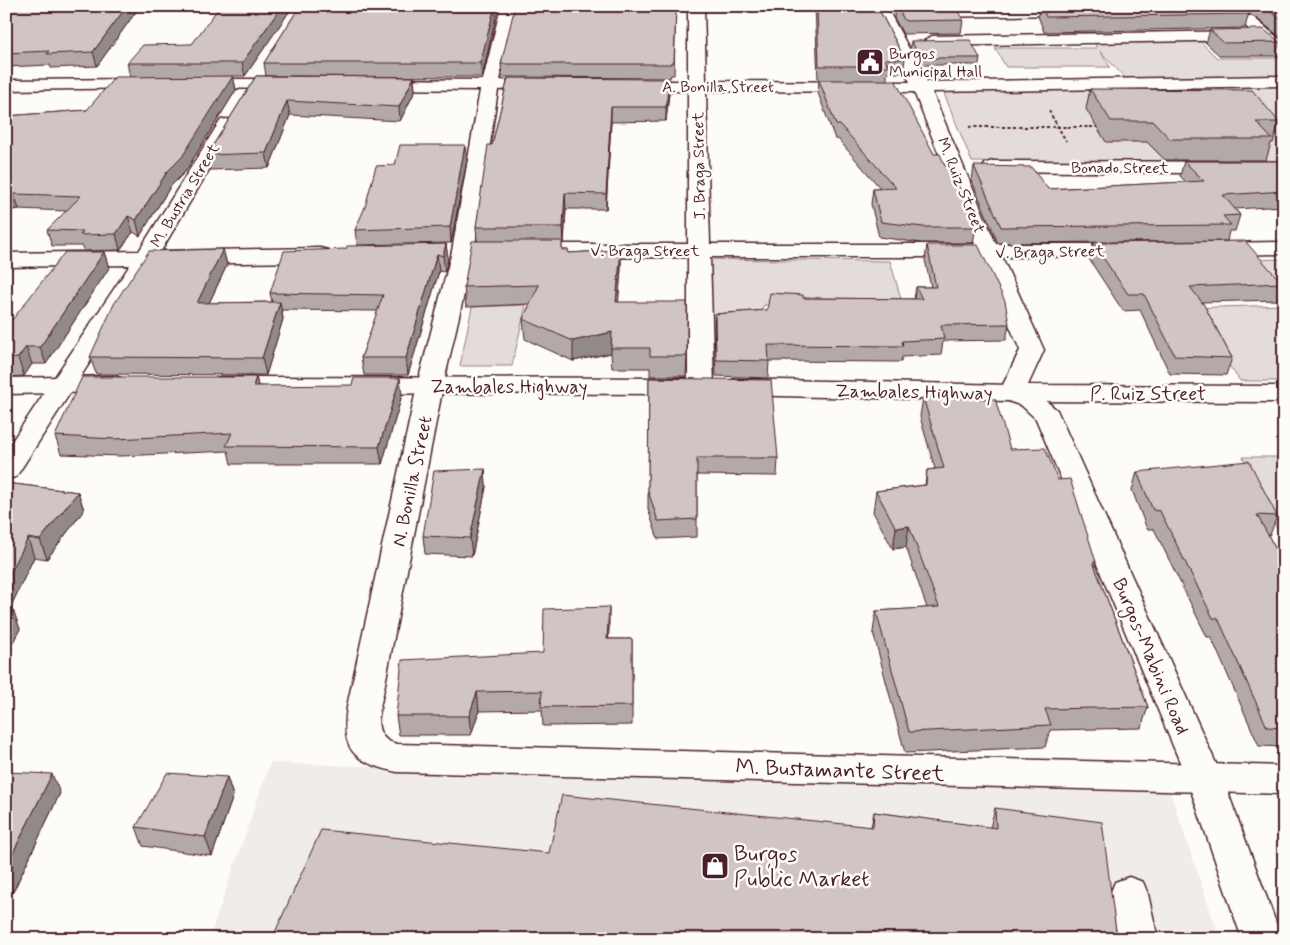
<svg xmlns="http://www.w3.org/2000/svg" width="1290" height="945" viewBox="0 0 1290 945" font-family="Mynerve,sans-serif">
<rect width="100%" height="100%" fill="#fdfcf7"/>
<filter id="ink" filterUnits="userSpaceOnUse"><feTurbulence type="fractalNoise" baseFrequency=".02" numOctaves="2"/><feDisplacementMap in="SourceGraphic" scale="10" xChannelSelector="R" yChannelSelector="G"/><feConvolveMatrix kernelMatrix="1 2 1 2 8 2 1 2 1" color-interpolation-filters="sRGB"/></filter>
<g filter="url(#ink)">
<path fill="#f0ece8" d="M 270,763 L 1170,792 L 1220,939 L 209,939 Z"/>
<path fill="#e3dcda" stroke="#967e82" d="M 1195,36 L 1217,58 L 1279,58 L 1284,62 L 1284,77 L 1126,79 L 1100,51 L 1110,67 L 1006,67 L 995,48 L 1097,48 L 1091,38 Z
M 1284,86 L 1284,164 L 972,162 L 943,91 Z
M 699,259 L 890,261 L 904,309 L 764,305 L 753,327 L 700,328 Z
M 1284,259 L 1284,301 L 1248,260 Z
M 526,305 L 512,366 L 460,366 L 472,307 Z
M 1284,305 L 1284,381 L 1240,381 L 1189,308 Z
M 1243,457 L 1284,457 L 1284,543 Z"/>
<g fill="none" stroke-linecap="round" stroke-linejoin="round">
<defs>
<path id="minor" d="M 501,6 L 517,6 L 500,80 L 513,81 L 516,85 L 513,89 L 498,90 L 474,251 L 443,386 L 384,689 C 380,710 369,738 397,744 L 1284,766 L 1284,794 L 397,772 C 352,762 339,749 348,702 L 417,386 L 452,251 L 480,90 L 378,89 L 372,88 L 369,84 L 372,80 L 378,79 L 483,80 Z
M 688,6 L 704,6 L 706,81 L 910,82 L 871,6 L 886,6 L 927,82 L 1284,76 L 1284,86 L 932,92 L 996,244 L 1127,244 L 1135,245 L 1138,250 L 1135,255 L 1127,256 L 1002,257 L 1044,350 L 1028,385 L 1284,386 L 1284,402 L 1012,401 L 1003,398 L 999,393 L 1020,350 L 980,257 L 710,257 L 714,386 L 710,391 L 701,394 L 692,391 L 688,386 L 688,257 L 530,258 L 522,256 L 519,251 L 522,246 L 530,244 L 688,244 L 688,91 L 633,91 L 627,90 L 624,86 L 627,82 L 633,81 L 688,81 ZM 706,91 L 914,92 L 975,244 L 710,244 Z
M 1079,6 L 1084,10 L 1076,15 L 921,17 L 913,12 L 921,7 Z
M 1224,6 L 1240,6 L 1284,43 L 1284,57 L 1278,55 L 1253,33 L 1252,38 L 1246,40 L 932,46 L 924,41 L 932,36 L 1251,31 Z
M 147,79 L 153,80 L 156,84 L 153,88 L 6,90 L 6,80 Z
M 198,79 L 287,79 L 293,80 L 296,84 L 293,88 L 287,89 L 192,88 L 189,84 L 192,80 Z
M 227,119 L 233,120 L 236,124 L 161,251 L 320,248 L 328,250 L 331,255 L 328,260 L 320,262 L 153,264 L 16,477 L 6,479 L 6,450 L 130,265 L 6,267 L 6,253 L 139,251 L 218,124 L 221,120 Z
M 993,161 L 1284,162 L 1284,174 L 986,171 L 983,167 L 986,163 Z
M 1284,242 L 1284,254 L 1215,255 L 1207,254 L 1204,249 L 1207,244 L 1215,243 Z
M 1129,877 L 1143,882 L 1148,894 L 1158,939 L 1118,939 L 1110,894 L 1115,882 Z"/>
<path id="major" d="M 115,376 L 124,379 L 128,384 L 124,389 L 115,392 L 6,394 L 6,378 Z
M 220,377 L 687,378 L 696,381 L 700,386 L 696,391 L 687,394 L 220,393 L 211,390 L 207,385 L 211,380 Z
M 735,379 L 1012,385 L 1040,396 L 1057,410 L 1223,779 L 1282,939 L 1242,939 L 1187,779 L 1036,419 L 1022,406 L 1008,401 L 735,395 L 726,392 L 722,387 L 726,382 Z"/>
</defs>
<use href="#minor" stroke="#4a1f2b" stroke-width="3"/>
<use href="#major" stroke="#4a1f2b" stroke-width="3"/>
<path stroke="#4a1f2b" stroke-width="2" stroke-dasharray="3 2.5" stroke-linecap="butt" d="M 1049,111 L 1066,141
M 969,127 L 1097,127"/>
<use href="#minor" fill="#fdfcf7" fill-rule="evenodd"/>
<use href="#major" fill="#fdfcf7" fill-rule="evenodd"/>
</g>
<path fill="#b3a9a9" stroke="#4a1f2b" d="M 6,6 L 140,6 L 97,66 L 51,68 L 50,65 L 6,67 Z
M 293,6 L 245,76 L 233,76 L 236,90 L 185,172 L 170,187 L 140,236 L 133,232 L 120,250 L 84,251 L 83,246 L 52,246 L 47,230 L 66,211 L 19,209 L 6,211 L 6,116 L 87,110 L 130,77 L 127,63 L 192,44 Z
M 300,6 L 496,6 L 496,16 L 482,77 L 266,76 L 264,63 Z
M 676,6 L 674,75 L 671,75 L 670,78 L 502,77 L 501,64 Z
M 815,6 L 877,6 L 905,59 L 903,73 L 887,73 L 887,80 L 934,154 L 945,166 L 976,227 L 973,243 L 921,243 L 879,237 L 871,204 L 873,189 L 881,189 L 838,139 L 835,139 L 818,93 L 819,80 L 818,80 Z
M 895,6 L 955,6 L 963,20 L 961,33 L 903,34 L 894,18 Z
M 1040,6 L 1284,6 L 1284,40 L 1256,18 L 1250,15 L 1248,16 L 1245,28 L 1044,32 L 1038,16 Z
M 1210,30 L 1280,42 L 1276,56 L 1220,56 L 1206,43 Z
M 911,41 L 980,58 L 979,65 L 920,65 L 910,48 Z
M 256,76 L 414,77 L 415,91 L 400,121 L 290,115 L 269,168 L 210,170 L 207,155 Z
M 508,78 L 669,93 L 666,121 L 611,122 L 606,209 L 566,209 L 564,243 L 562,243 L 562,250 L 568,250 L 568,253 L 621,250 L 621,269 L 618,302 L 687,356 L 686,376 L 650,376 L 650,368 L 612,368 L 611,353 L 573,361 L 525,339 L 523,319 L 530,304 L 466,307 L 464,287 L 477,241 L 476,227 L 492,145 Z
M 1090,89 L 1279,122 L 1273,143 L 1271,143 L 1266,160 L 1165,160 L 1147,142 L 1106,142 L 1086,109 Z
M 467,160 L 451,243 L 357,245 L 355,230 L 395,165 Z
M 1184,161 L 1284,161 L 1284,206 L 1235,209 L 1240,215 L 1235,231 L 1229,231 L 1227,241 L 998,243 L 972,181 L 974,166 L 1048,189 L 1186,182 L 1180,176 Z
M 1093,243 L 1282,283 L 1277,300 L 1202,302 L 1232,358 L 1226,375 L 1170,374 L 1140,310 L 1123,311 L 1089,259 Z
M 446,244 L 448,260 L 445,272 L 439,271 L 408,375 L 364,375 L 361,358 L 378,311 L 282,310 L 283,319 L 266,375 L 96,374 L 90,357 L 223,249 L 227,265 L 209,303 L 272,302 L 270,293 L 346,249 Z
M 927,245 L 1009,324 L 1006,340 L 943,341 L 941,355 L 902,357 L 901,362 L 769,361 L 768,378 L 716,376 L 714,330 L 715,314 L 767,310 L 803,298 L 914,299 L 916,287 L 931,287 L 925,260 Z
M 104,252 L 109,268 L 46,364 L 32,364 L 24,376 L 6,377 L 6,320 L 12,320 Z
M 256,377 L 258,386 L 402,395 L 382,464 L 231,464 L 228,451 L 121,456 L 61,454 L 55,436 Z
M 649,378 L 778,458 L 777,476 L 697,475 L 697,537 L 658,539 L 648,509 Z
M 923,397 L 1010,449 L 1058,480 L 1096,562 L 1095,567 L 1148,707 L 1141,728 L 1050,730 L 1045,747 L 905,753 L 873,632 L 876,611 L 927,608 L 906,547 L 893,549 L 873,512 L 876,491 L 925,485 L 927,470 L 935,469 L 920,417 Z
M 485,469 L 486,487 L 472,556 L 425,554 L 423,536 Z
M 1137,472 L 1277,516 L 1270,535 L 1268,535 L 1284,564 L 1284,747 L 1259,746 L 1211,637 L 1207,637 L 1154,529 L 1147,529 L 1132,490 Z
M 6,483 L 78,492 L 84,510 L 47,559 L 34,557 L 9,610 L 13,610 L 20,629 L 6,655 Z
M 609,626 L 608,639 L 632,639 L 632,725 L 543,726 L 542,710 L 479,711 L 471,735 L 399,735 L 396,716 Z
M 6,772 L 60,793 L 13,892 L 6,892 Z
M 227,777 L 233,796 L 212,856 L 143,846 L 136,827 Z
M 995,808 L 1117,939 L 549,853 L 871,827 L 874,812 L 990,828 Z"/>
<path fill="#928a89" stroke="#4a1f2b" d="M 127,6 L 140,6 L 97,66 L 93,52 Z
M 282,6 L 293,6 L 245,76 L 242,63 Z
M 495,6 L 496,6 L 496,16 L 482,77 L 480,63 Z
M 1245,6 L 1252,6 L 1250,15 L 1248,16 L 1249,14 L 1243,7 Z
M 233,76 L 236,90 L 185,172 L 170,187 L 140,236 L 136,220 L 167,172 Z
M 414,77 L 415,91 L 400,121 L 399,107 Z
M 669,79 L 669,93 L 666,121 L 666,107 Z
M 287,101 L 290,115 L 269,168 L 266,153 Z
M 611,107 L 611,122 L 606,209 L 606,194 Z
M 465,145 L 467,160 L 451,243 L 450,227 Z
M 565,193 L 566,209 L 564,243 L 563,227 Z
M 14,194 L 19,209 L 6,211 L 6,195 Z
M 128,216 L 133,232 L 120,250 L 116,234 Z
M 446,244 L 448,260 L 445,272 L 443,256 Z
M 223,249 L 227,265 L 201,320 L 197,303 Z
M 621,250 L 621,269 L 617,321 L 616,302 Z
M 104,252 L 109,268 L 46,364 L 40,347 Z
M 437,254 L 439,271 L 408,375 L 406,358 Z
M 280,302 L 283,319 L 266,375 L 262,358 Z
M 612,332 L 611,353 L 573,361 L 573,341 Z
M 26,347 L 32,364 L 24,376 L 18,358 Z
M 256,377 L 260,394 L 253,386 Z
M 400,378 L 402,395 L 382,464 L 379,447 Z
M 6,381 L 11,396 L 6,404 Z
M 485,469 L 486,487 L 472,556 L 470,538 Z
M 78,492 L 84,510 L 47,559 L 40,540 Z
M 909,526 L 906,547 L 893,549 L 896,528 Z
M 28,538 L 34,557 L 6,617 L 6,582 Z
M 609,607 L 609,626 L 608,657 L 607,639 Z
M 13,610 L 20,629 L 6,655 L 6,622 Z
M 477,692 L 479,711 L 471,735 L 469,716 Z
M 52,774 L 60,793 L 13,892 L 6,879 L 6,867 Z
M 227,777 L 233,796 L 212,856 L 205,837 Z"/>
<path fill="#d0c5c4" stroke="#4a1f2b" d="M 6,6 L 127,6 L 93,52 L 47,54 L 49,51 L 6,53 Z
M 220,6 L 282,6 L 242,63 L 127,63 L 143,45 L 192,44 Z
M 300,6 L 495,6 L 480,63 L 264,63 Z
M 515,6 L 676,6 L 674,62 L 671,62 L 671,64 L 501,64 Z
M 817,6 L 877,6 L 905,59 L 885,59 L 888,66 L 819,66 Z
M 896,6 L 955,6 L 963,20 L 905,21 Z
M 1042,6 L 1245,6 L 1243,7 L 1249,14 L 1046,17 Z
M 1264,6 L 1284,6 L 1284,22 Z
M 1263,29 L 1280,42 L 1224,43 L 1210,30 Z
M 970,40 L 980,58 L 921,58 L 911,41 Z
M 233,76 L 182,157 L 167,172 L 136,220 L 128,216 L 116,234 L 80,235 L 83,231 L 47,230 L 81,196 L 14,194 L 6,195 L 6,116 L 87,110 L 115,77 Z
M 256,76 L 414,77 L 399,107 L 287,101 L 266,153 L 207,155 Z
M 508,78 L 669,79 L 666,107 L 611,107 L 606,194 L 565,193 L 563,227 L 476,227 L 488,145 L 492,145 Z
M 819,80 L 895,80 L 934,154 L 940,154 L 945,166 L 950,166 L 976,227 L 923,227 L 881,222 L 873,189 L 896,188 L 840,125 L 836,125 Z
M 1090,89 L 1252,90 L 1279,122 L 1256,122 L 1272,139 L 1170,139 L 1153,121 L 1111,121 Z
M 400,145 L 465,145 L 450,227 L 355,230 L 365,207 L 376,166 L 395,165 Z
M 1184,161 L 1284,161 L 1284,191 L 1223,195 L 1240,215 L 1223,216 L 1231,225 L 1001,227 L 974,166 L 1031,167 L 1048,189 L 1204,181 Z
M 472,241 L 562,241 L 562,250 L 568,250 L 568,253 L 621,250 L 616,302 L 687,302 L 687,356 L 650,356 L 650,348 L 611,348 L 612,332 L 573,341 L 523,319 L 539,285 L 464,287 Z
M 1245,241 L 1282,283 L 1190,287 L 1204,305 L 1232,358 L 1175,356 L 1144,294 L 1128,294 L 1093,243 Z
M 446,244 L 443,256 L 437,254 L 406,358 L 361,358 L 383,295 L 270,293 L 284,251 L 346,249 L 347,246 Z
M 927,245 L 978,245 L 1005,301 L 1009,324 L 941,325 L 944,339 L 902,341 L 903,346 L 768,345 L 769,361 L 716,360 L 715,314 L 767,310 L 770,293 L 803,295 L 803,298 L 922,299 L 916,287 L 936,287 Z
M 223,249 L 197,303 L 280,302 L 262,358 L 90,357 L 114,304 L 149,251 Z
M 65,252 L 104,252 L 40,347 L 26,347 L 18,358 L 6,359 L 6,320 L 12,320 Z
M 82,377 L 256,377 L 253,386 L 352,385 L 354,378 L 400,378 L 379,447 L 226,446 L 232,433 L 116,439 L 55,436 Z
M 649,378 L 771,380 L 778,458 L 697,458 L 697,519 L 658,521 L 648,491 Z
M 923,397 L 995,399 L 1010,449 L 1045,448 L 1058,480 L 1070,479 L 1096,562 L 1093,562 L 1148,707 L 1045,709 L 1051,725 L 909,732 L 876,611 L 939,607 L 909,526 L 896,528 L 876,491 L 926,485 L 927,470 L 944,468 Z
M 1249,461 L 1277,516 L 1257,515 L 1284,564 L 1284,728 L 1267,727 L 1218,618 L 1213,618 L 1160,511 L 1153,510 L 1137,472 Z
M 485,469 L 470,538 L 423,536 L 434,471 Z
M 6,483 L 78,492 L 40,540 L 28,538 L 6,582 Z
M 609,607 L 607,639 L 632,639 L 632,706 L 541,707 L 542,691 L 477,692 L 469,716 L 396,716 L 402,660 L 543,653 L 544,609 Z
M 6,610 L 13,610 L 6,622 Z
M 6,772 L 52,774 L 6,867 Z
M 167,773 L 227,777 L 205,837 L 136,827 Z
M 562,795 L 873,827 L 874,812 L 996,828 L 995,808 L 1102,822 L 1117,939 L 272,939 L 321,830 L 549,853 Z"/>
</g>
<defs>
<symbol id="civic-square" viewBox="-11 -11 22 22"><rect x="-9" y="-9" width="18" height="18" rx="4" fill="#4a1f2b" stroke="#fdfcf7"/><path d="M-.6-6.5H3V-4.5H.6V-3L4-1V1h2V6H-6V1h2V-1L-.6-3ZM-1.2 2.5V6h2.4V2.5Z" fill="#fff"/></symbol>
<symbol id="shop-square" viewBox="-11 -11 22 22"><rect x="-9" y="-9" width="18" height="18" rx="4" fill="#4a1f2b" stroke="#fdfcf7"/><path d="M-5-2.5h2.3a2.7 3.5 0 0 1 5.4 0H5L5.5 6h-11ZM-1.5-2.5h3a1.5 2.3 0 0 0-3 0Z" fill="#fff"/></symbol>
</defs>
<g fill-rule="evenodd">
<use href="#civic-square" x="854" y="46" width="32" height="32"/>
<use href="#shop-square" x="699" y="850" width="32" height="32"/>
</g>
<g text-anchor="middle" stroke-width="5" stroke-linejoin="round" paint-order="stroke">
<g font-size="16" fill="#4a1f2b" stroke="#fdfcf7" text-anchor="start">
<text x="889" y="59">Burgos<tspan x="889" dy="18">Municipal Hall</tspan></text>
</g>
<g font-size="16" fill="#4a1f2b" stroke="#fdfcf7">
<text x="718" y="92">A. Bonilla Street</text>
<text transform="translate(698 166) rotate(-91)" y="6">J. Braga Street</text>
<text x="1120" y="173">Bonado Street</text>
<text transform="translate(962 185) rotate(68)" y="6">M. Ruiz Street</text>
<text transform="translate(184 195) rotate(-59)" y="6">M. Bustria Street</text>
<text x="645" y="256">V. Braga Street</text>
<text transform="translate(1050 251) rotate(-1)" y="6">V. Braga Street</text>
</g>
<g font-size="19" fill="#4a1f2b" stroke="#fdfcf7">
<text x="509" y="393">Zambales Highway</text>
<text transform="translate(914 391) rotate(1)" y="7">Zambales Highway</text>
<text x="1148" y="400">P. Ruiz Street</text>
<text transform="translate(411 481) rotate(-78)" y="7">N. Bonilla Street</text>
<text transform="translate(1152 656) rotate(67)" y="7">Burgos-Mabini Road</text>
</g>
<g font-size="22" fill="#4a1f2b" stroke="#fdfcf7">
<text transform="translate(840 769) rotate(2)" y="8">M. Bustamante Street</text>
</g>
<g font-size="22" fill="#4a1f2b" stroke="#fdfcf7" text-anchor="start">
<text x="734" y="861">Burgos<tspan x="734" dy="25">Public Market</tspan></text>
</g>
</g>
<rect width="1290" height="945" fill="none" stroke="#fdfcf7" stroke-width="25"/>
<rect x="12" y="12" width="1265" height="920" fill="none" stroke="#4a1f2b" stroke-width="2" filter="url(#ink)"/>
</svg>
